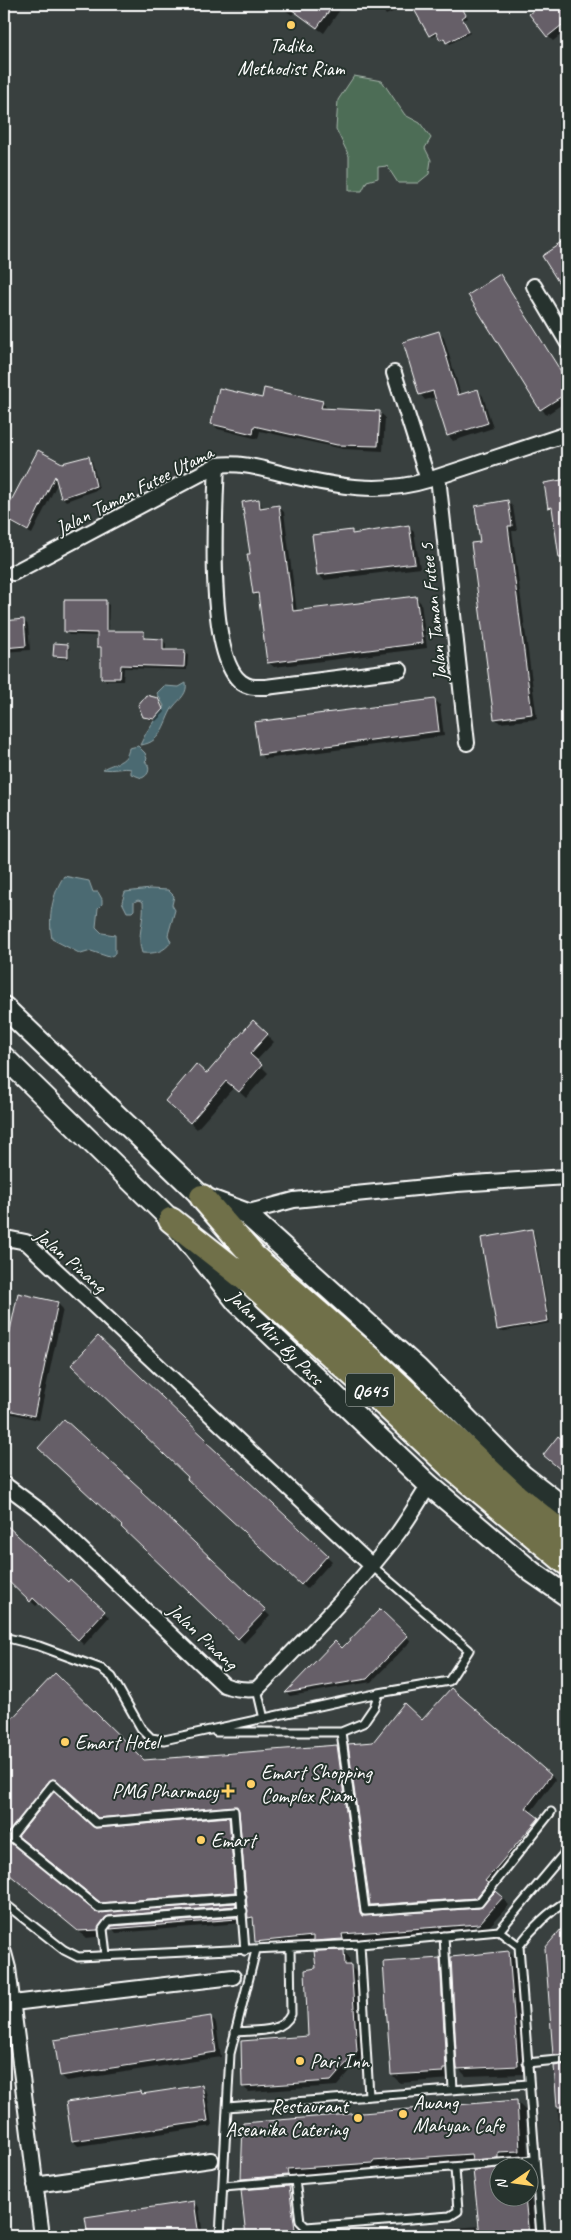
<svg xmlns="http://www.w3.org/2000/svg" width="571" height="2240" viewBox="0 0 571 2240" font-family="Caveat,sans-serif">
<rect width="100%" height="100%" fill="#39403f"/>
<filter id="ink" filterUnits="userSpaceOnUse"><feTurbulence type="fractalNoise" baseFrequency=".02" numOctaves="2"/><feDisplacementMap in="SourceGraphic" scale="10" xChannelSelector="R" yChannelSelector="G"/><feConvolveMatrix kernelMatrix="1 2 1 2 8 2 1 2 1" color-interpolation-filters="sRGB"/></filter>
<g filter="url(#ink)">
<path fill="#4e6d57" stroke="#a6b6ab" d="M 354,76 L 382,81 L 405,115 L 420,123 L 431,138 L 425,148 L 431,160 L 429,174 L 418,183 L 398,183 L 387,166 L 378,167 L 378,178 L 367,181 L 362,191 L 349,191 L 349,156 L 336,129 L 338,100 Z"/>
<path fill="#4c6b72" stroke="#94a6aa" d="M 186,683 C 188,693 180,699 174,706 C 164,718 164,743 140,745 L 146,733 L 164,706 L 157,693 L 164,686 L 179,687 Z
M 138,746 L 145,753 L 147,759 L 145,761 L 148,765 C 150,771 148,775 142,778 L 131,774 L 131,769 C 123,767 113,771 103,769 C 114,762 127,764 129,748 Z
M 64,876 L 89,881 L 93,892 L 98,892 L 102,899 L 102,904 L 98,908 L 96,927 L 102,933 L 115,935 L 115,954 L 109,957 L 91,951 L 81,954 L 52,939 C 48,918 52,894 64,876 Z
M 150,889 L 168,890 L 174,896 L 172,905 L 175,910 L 168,935 L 171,942 C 164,952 154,954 142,953 C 136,936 145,921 143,902 L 138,900 L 134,902 L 134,910 L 132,912 L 127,912 L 122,902 L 125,892 Z"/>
<path fill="#0007" fill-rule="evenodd" d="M 277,4 L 344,4 L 324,33 L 294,12 L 292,15 Z
M 379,4 L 410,4 L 386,15 Z
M 423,4 L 460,4 L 468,18 L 463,20 L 470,33 L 450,44 L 446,40 L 444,41 L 439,34 L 432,37 L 415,8 Z
M 550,4 L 558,4 L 567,14 L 567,30 L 553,41 L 548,36 L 544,9 Z
M 567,241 L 567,294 L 544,256 Z
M 500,276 L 567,380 L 567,401 L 546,415 L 469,296 Z
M 439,332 L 444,338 L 461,395 L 477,390 L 483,396 L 493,428 L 453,441 L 448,435 L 436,397 L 425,400 L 420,394 Z
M 263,400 L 322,402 L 327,408 L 327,410 L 379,412 L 385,417 L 383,451 L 343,449 L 260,431 L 258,439 L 218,429 L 212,424 Z
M 39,452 L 61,464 L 88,457 L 92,461 L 99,489 L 66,501 L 62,497 L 58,482 L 32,534 L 7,521 L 4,516 Z
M 567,481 L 567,615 L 554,512 L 549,507 L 546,484 Z
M 259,501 L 264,509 L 279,507 L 284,512 L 297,612 L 416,598 L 421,603 L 427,648 L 274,667 L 268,662 L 260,599 L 254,593 L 252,555 Z
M 508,502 L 513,507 L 517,531 L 512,531 L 537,719 L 500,723 L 495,718 L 482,543 Z
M 408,527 L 414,532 L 420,568 L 324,580 L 319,575 L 351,531 L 355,535 Z
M 105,602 L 109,605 L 108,632 L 143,633 L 147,640 L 163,640 L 166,644 L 166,651 L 184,652 L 188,655 L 187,670 L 124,668 L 123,681 L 106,681 L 103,677 L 102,650 L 98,646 L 99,636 L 69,635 L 66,632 Z
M 24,621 L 28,625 L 30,650 L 4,652 L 4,622 Z
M 68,645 L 70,648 L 69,659 L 57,658 L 54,656 Z
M 158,699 L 165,712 L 156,721 L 147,719 L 144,716 Z
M 435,700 L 440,705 L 444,736 L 265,759 L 260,754 Z
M 267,1035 L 274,1042 L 256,1061 L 268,1073 L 246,1098 L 234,1087 L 197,1129 L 173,1107 L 205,1074 Z
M 532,1230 L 534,1232 L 550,1323 L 500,1332 L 498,1329 Z
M 19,1295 L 58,1304 L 63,1309 L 39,1420 L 4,1412 L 4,1365 Z
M 99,1338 L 206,1440 L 211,1445 L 209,1447 L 332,1561 L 307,1589 L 194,1484 Z
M 65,1421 L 141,1491 L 147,1496 L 145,1498 L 270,1616 L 244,1643 L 39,1448 Z
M 4,1523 L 68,1584 L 70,1581 L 109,1617 L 84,1645 L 39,1603 L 36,1606 L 4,1575 Z
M 380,1611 L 411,1641 L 371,1682 L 290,1696 L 287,1693 L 342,1650 Z
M 55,1675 L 144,1762 L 337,1746 L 344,1753 L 366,1917 L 480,1910 L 496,1892 L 509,1905 L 486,1930 L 349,1940 L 349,1946 L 263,1948 L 256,1941 L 255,1923 L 249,1917 L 241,1813 L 106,1824 L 65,1786 L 56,1787 L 52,1792 L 92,1828 L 96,1830 L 229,1818 L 234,1823 L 240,1897 L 107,1907 L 18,1834 L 12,1845 L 95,1913 L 235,1904 L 242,1911 L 116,1922 L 111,1924 L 105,1936 L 86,1938 L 4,1870 L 4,1729 ZM 485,1915 L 488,1915 L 475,1929 L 474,1927 Z
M 422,1722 L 551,1775 L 555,1780 L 530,1813 L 543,1824 L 481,1902 L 376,1910 L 371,1905 L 374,1743 Z
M 237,1918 L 242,1923 L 116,1933 L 111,1927 Z
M 567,1924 L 567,2062 L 563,2063 L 555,2054 L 546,1948 Z
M 343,1951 L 349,1957 L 350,1966 L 356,1972 L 362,2057 L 337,2086 L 249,2092 L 243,2087 L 310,2037 L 317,1970 Z
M 509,1952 L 517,1960 L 526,2074 L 466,2076 L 458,2068 Z
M 439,1959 L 448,1967 L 451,2079 L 400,2083 L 392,2075 Z
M 210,2017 L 216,2023 L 221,2057 L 67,2081 L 61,2075 Z
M 567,2066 L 567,2230 L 555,2067 Z
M 202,2087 L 207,2092 L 212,2126 L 78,2146 L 73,2141 L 141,2092 L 144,2095 Z
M 517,2102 L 525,2110 L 528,2163 L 476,2162 L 380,2169 L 380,2171 L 250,2187 L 242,2179 Z
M 498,2170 L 498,2198 L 528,2198 L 529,2176 L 535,2236 L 351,2236 L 480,2226 L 474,2172 Z
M 289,2187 L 297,2195 L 302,2236 L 248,2236 L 242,2191 Z
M 193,2202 L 199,2207 L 203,2236 L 89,2236 L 86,2218 Z"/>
<path fill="#665f68" stroke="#fff" d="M 284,4 L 334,4 L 317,28 Z
M 411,4 L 460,4 L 466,15 L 462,18 L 469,31 L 446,43 L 444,38 L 440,40 L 436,32 L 429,36 Z
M 541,4 L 559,4 L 567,14 L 567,21 L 547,37 L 529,14 Z
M 567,240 L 567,296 L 542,256 Z
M 500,274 L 567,381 L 567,393 L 540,410 L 468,295 Z
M 439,331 L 458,395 L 478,389 L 488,423 L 447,436 L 433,391 L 419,395 L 403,342 Z
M 219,388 L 262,398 L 264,388 L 323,401 L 321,408 L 380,411 L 378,446 L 337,445 L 254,426 L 253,434 L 211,424 Z
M 38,450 L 62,463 L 89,456 L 96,486 L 61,498 L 55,476 L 28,531 L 4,518 L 4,514 Z
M 567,479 L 567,558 L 559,558 L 552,507 L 548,508 L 544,483 Z
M 259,499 L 260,508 L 279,505 L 293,611 L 416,596 L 423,643 L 267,663 L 258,593 L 253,594 L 247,554 L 250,554 L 242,502 Z
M 508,500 L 512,526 L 508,526 L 532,714 L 494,719 L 471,543 L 480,542 L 475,506 Z
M 409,525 L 415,563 L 317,575 L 312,535 L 352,530 L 352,534 Z
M 64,600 L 106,600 L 106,631 L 144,631 L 144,638 L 163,639 L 163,650 L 185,650 L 184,667 L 121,665 L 120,678 L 101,678 L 101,647 L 97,647 L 97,633 L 64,632 Z
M 24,619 L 26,646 L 4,648 L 4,621 Z
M 54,643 L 68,644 L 68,657 L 53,656 Z
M 146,695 L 158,698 L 163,709 L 154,719 L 143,717 L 138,705 Z
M 435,699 L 439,731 L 259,755 L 254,722 Z
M 253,1020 L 268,1034 L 250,1054 L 262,1065 L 239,1092 L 226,1081 L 190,1123 L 165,1101 L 196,1064 L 206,1073 L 208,1072 Z
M 532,1229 L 548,1321 L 497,1330 L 481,1238 Z
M 18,1293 L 58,1302 L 34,1416 L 4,1409 L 4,1359 Z
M 98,1336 L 206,1439 L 205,1441 L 328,1555 L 301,1585 L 187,1479 L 188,1477 L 71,1365 Z
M 64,1419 L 142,1490 L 141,1492 L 266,1610 L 238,1639 L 121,1527 L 122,1526 L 38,1448 Z
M 558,1436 L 567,1444 L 567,1475 L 543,1455 Z
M 4,1523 L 68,1582 L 70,1579 L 105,1611 L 78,1640 L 33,1598 L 30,1602 L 4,1577 Z
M 380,1609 L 408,1636 L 367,1679 L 285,1693 L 335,1641 L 342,1648 Z
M 55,1673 L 144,1760 L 337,1745 L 360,1912 L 362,1916 L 479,1908 L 496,1891 L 503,1897 L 479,1924 L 342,1934 L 343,1939 L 313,1941 L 313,1936 L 255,1942 L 253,1917 L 248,1918 L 239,1811 L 237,1806 L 98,1818 L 57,1780 L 52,1779 L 7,1834 L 6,1838 L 96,1912 L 236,1903 L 236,1906 L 109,1916 L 105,1918 L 98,1930 L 78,1931 L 4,1870 L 4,1727 Z
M 451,1688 L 551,1775 L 526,1808 L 539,1818 L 485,1881 L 488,1883 L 476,1898 L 370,1905 L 348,1744 L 373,1742 L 404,1703 L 422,1720 Z
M 54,1792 L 95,1828 L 229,1817 L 235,1892 L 101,1903 L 18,1836 Z
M 237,1917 L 237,1919 L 110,1929 L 112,1926 Z
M 567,1922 L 567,2054 L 553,2055 L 545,1948 Z
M 344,1950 L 345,1965 L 351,1965 L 357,2051 L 331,2081 L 242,2087 L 241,2041 L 308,2036 L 305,1970 L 316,1968 L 314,1951 Z
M 509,1951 L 518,2066 L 457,2069 L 451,1957 Z
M 440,1958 L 446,2069 L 443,2069 L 443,2072 L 391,2075 L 383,1962 Z
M 211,2016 L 216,2052 L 60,2076 L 54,2040 Z
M 567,2064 L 567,2107 L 557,2107 L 554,2066 Z
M 202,2085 L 208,2121 L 72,2141 L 66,2102 L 141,2091 L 142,2094 Z
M 517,2100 L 520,2151 L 498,2152 L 498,2158 L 472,2160 L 471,2154 L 373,2161 L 373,2163 L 287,2169 L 288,2175 L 241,2179 L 243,2123 Z
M 498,2168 L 498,2198 L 525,2198 L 529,2236 L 480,2236 L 473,2170 Z
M 289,2186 L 296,2236 L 246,2236 L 241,2190 Z
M 194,2201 L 199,2236 L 88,2236 L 85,2217 Z"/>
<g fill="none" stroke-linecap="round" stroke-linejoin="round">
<defs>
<path id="service" d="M 4,1637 L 39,1646 L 102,1669 L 112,1677 L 141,1728 L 151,1738 L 164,1740 L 379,1693 L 449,1681 L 469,1650 L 371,1565
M 257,1689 L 264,1719
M 216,1732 L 341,1732 L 363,1723 L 374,1707 L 379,1693
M 341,1732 L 365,1911 L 479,1903 L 551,1812
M 242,1897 L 99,1908 L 11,1837 L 53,1784 L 96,1823 L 234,1811 L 245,1951
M 4,1903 L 64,1950 L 78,1957 L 360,1944 L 499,1931 L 519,1946 L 541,2236
M 499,1931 L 567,1850
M 444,1936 L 453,2089
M 360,1944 L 369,2096
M 519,1946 C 533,1927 547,1913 567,1901
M 106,1955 L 103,1929 L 109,1921 L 243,1911
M 235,2032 C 255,2030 282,2034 291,2014 L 290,1948
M 527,2063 L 567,2059
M 227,2107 L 528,2084
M 295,2180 L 300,2221 L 306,2227 L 450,2216 L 458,2211 L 455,2168
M 224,2186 L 534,2160
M 220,2236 L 230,2054 L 256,1950"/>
<path id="minor" d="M 534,286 L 567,342
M 394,373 L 428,480
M 217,465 C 215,509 206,655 241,682 C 249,688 256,687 266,687 L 400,670
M 438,477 L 467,743
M 13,573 L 217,465 C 243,462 263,469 288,475 C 336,486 380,495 428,480 L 567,434
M 245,1213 L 294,1200 L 457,1184 L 567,1177
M 4,1241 L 11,1239 L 26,1242 L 371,1565
M 4,1484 L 43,1513 L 224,1685 C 234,1689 246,1690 257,1689 C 304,1640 358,1587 398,1533 C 409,1518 419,1501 429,1485
M 4,1953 L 8,1968 L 42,2236
M 13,2003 L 233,1977
M 35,2185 L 211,2160"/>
<path id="secondary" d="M 4,1007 L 202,1197 L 245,1213 L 418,1369 L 522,1475 L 567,1510
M 4,1057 L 171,1220 L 237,1302 L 429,1485 L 532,1572 L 567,1596"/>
<path id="trunk" d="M 202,1197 L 254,1257 L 371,1359 L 516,1496 L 567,1537
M 171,1220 L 252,1284 L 357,1378 L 455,1470 L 567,1563"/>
</defs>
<use href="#service" stroke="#fff" stroke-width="11"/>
<use href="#minor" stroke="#fff" stroke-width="18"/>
<use href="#secondary" stroke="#fff" stroke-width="24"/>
<use href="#trunk" stroke="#fff" stroke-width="28"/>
<use href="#service" stroke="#26332d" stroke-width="7"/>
<use href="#minor" stroke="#26332d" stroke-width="14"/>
<use href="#secondary" stroke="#26332d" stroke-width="20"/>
<use href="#trunk" stroke="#70704a" stroke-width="24"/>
</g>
</g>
<g fill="#ffd166" stroke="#26332d" stroke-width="2">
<circle cx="291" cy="25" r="5"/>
<circle cx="65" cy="1742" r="5"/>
<circle cx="251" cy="1784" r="5"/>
<path d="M225.5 1783.5h5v5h5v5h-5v5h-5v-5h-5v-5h5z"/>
<circle cx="201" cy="1840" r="5"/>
<circle cx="300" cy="2061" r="5"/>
<circle cx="403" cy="2114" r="5"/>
<circle cx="358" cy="2118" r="5"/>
</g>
<g text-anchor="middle" stroke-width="4" stroke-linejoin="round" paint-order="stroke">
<rect fill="#26332d" stroke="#bec2c0" stroke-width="1" x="346" y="1373.5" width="48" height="33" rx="4"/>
<g font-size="19" font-weight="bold" fill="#fff">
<text x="370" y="1397">Q645</text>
</g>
<g font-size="20" fill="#fff" stroke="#26332d" text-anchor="start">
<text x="291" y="52" text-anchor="middle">Tadika<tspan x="291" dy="23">Methodist Riam</tspan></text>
<text x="75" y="1749">Emart Hotel</text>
<text x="261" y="1779">Emart Shopping<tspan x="261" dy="23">Complex Riam</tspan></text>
<text x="218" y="1798" text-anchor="end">PMG Pharmacy</text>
<text x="211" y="1847">Emart</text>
<text x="310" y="2068">Pari Inn</text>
<text x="413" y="2109">Awang<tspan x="413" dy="23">Mahyan Cafe</tspan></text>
<text x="348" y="2113" text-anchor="end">Restaurant<tspan x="348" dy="23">Aseanika Catering</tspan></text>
</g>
<g font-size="20" fill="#fff" stroke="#26332d">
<text transform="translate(134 490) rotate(-27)" y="7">Jalan Taman Futee Utama</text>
<text transform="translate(433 612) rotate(-96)" y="7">Jalan Taman Futee 5</text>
<text transform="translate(71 1260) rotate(41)" y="7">Jalan Pinang</text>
<text transform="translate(276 1337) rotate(45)" y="7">Jalan Miri By Pass</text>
<text transform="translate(203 1636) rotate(43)" y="7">Jalan Pinang</text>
</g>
</g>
<rect width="571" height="2240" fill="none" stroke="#26332d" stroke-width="20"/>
<rect x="10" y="10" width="551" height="2220" fill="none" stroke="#fff" stroke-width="2" filter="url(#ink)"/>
<g transform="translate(514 2182) rotate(257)"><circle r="24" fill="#26332d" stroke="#7d8581"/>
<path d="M0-4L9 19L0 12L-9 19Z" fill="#ffd166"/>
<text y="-8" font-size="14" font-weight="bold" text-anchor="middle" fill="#ffffff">N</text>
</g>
</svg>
